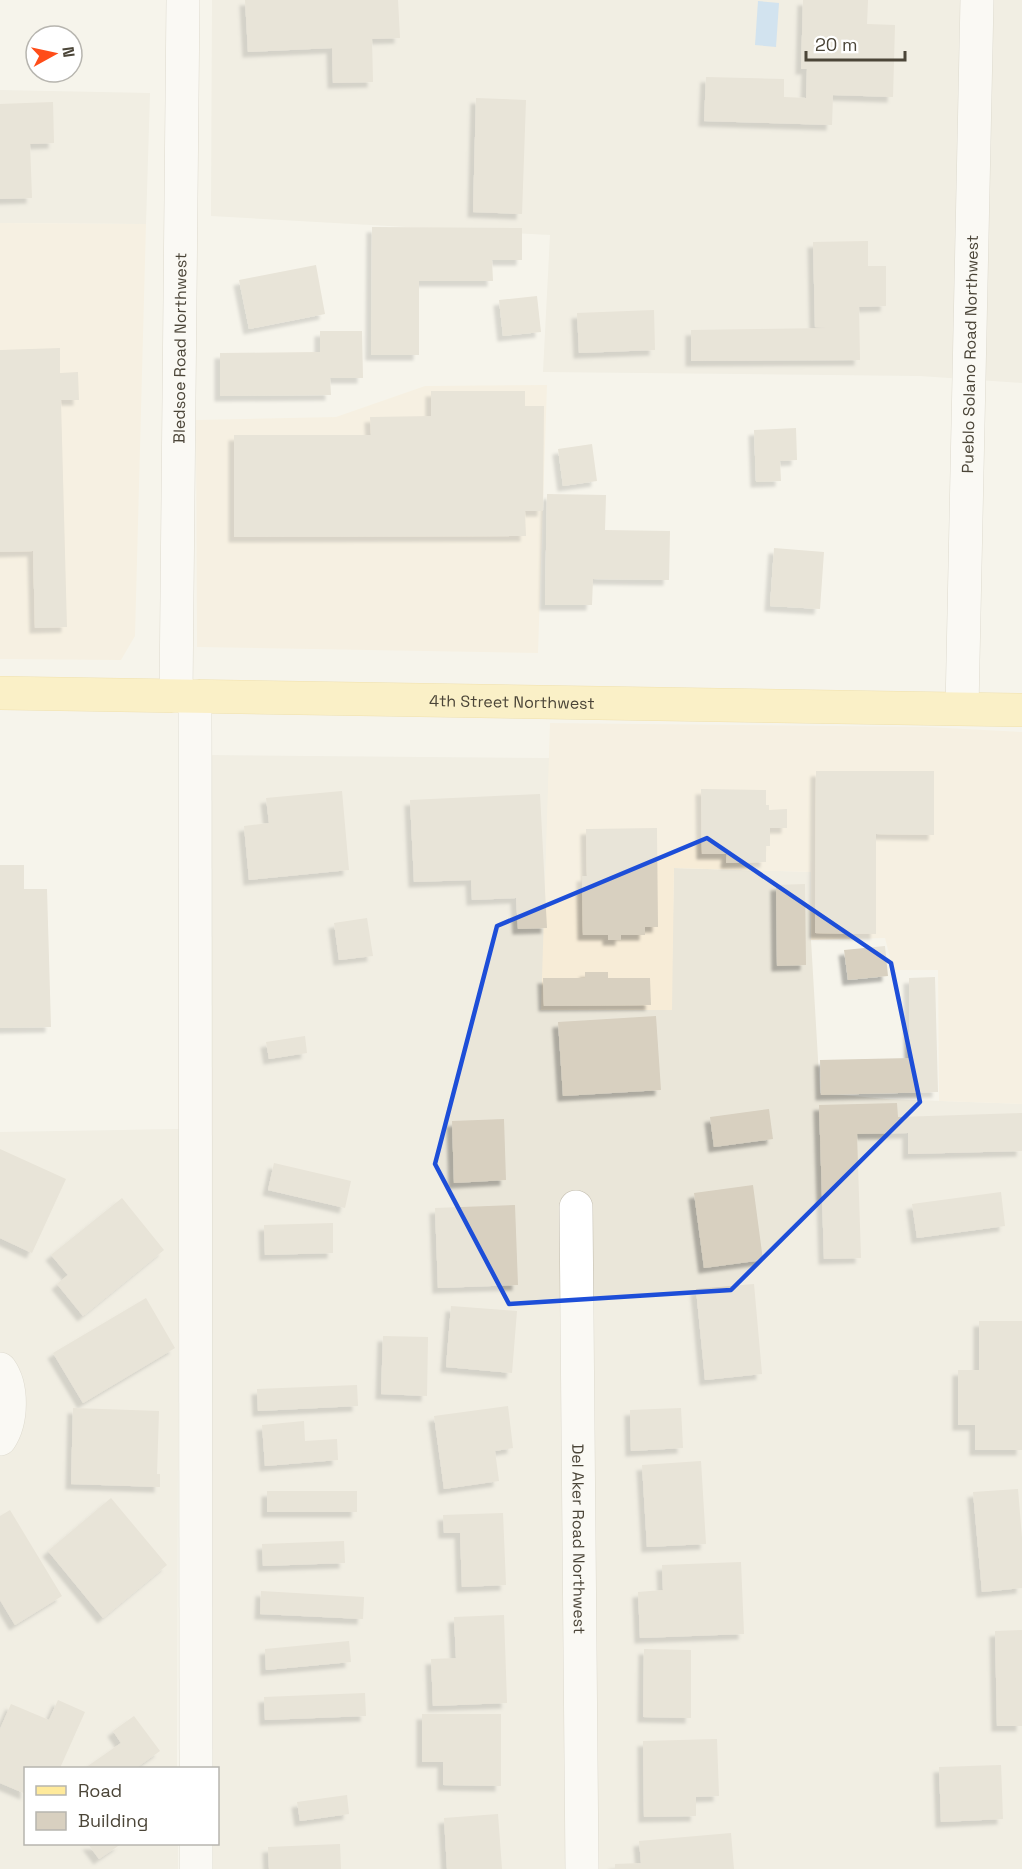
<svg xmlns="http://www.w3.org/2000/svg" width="1022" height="1869" viewBox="0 0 1022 1869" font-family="'Space Grotesk',sans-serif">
<defs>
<filter id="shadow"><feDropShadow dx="-5.5" dy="5.5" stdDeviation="1.5" flood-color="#0004"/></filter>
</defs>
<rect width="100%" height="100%" fill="#f6f4eb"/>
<path fill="#eae6d9" d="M 212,0 L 1022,0 L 1022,383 L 920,376 L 543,372 L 550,235 L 211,216 Z
M 0,90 L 150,93 L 146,224 L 0,223 Z
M 207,755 L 550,758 L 542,1010 L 671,1010 L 674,868 L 811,872 L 811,940 L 820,1093 L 886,1099 L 1022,1104 L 1022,1869 L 206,1869 L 206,1844 L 218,1844 L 218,1768 L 206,1768 Z
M 179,1129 L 177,1768 L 26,1768 L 26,1844 L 178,1844 L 178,1869 L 0,1869 L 0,1132 Z"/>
<path fill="#f7ecd7" d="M 0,223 L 146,224 L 135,636 L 121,660 L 0,659 Z
M 547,385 L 538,653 L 197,647 L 196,420 L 336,417 L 425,386 Z
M 550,723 L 927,727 L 1022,732 L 1022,1104 L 939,1101 L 938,970 L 893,970 L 885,938 L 811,940 L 811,872 L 674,868 L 672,1010 L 541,1010 Z"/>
<path fill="#a7cef3" d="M 758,1 L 779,3 L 776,47 L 755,45 Z"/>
<path fill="#d8d0c0" filter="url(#shadow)" d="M 245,0 L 398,0 L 400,38 L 372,39 L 373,82 L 333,83 L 332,48 L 248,52 Z
M 803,0 L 868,0 L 867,24 L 895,25 L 893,97 L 833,95 L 832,125 L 704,121 L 706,77 L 784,79 L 784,97 L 806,98 L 807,69 L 801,69 Z
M 476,98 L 526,100 L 522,214 L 473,212 Z
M 53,102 L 54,143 L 30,144 L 32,198 L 0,199 L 0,104 Z
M 372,227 L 522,228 L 522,260 L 492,260 L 493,281 L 419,281 L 419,355 L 371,355 Z
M 868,241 L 868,266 L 886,266 L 886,306 L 859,307 L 860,360 L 691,361 L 691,330 L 826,328 L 815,327 L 813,242 Z
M 316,265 L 325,314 L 249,329 L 239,280 Z
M 537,296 L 541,332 L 503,336 L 499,300 Z
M 654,310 L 655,350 L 579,353 L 577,313 Z
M 320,331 L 362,331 L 363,378 L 330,378 L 331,395 L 220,396 L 220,353 L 320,352 Z
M 60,348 L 60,373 L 78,372 L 79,400 L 61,400 L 67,627 L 35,628 L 33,551 L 0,552 L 0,350 Z
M 431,391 L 525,391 L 525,406 L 544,406 L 543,511 L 525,511 L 526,536 L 234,537 L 234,435 L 371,435 L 370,417 L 431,416 Z
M 796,428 L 797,460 L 780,461 L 781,481 L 756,482 L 754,430 Z
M 592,444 L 597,481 L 563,486 L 558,449 Z
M 547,494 L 606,495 L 605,530 L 670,531 L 669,580 L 593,579 L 592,605 L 545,605 Z
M 774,548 L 824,552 L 820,609 L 770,606 Z
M 816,771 L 934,771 L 934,835 L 876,834 L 876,934 L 815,933 Z
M 701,789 L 766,790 L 766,805 L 769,805 L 769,810 L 787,809 L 787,828 L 770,828 L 770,846 L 766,846 L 766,862 L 726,863 L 727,854 L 702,854 Z
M 342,791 L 349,870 L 249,880 L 244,826 L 269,823 L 266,798 Z
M 540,794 L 547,928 L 518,929 L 516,898 L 472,900 L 471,880 L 414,882 L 410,800 Z
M 657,828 L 658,927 L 645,927 L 645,935 L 621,935 L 621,940 L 608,940 L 608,935 L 583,935 L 582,876 L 587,876 L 586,829 Z
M 0,865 L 24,865 L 24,889 L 47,889 L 51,1027 L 0,1028 Z
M 805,884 L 806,965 L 777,966 L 776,885 Z
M 367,918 L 373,956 L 339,960 L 334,923 Z
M 885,946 L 888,976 L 848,980 L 844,950 Z
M 585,972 L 608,972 L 608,978 L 650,978 L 651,1005 L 544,1006 L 543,978 L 585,978 Z
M 935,977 L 938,1092 L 821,1095 L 820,1060 L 910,1058 L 909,978 Z
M 656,1016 L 661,1090 L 563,1096 L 558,1022 Z
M 305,1036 L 307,1053 L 269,1059 L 266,1042 Z
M 897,1103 L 898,1117 L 1022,1113 L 1022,1151 L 908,1154 L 908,1133 L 857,1134 L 861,1258 L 824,1259 L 819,1105 Z
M 769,1109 L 773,1139 L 714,1147 L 710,1117 Z
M 504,1119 L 506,1180 L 454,1183 L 452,1121 Z
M 0,1149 L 66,1179 L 32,1253 L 0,1238 Z
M 274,1163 L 351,1181 L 345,1208 L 268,1190 Z
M 753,1185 L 763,1260 L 704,1268 L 694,1193 Z
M 1001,1192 L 1005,1226 L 917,1238 L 912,1204 Z
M 122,1198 L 164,1250 L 83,1316 L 57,1284 L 68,1275 L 51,1255 Z
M 515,1205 L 518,1285 L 438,1288 L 435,1208 Z
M 333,1223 L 333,1253 L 265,1255 L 264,1225 Z
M 754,1284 L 762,1374 L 705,1380 L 696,1289 Z
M 146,1298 L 175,1348 L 83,1403 L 53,1353 Z
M 451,1306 L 517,1311 L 512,1373 L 446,1367 Z
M 979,1321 L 1022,1321 L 1022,1450 L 975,1450 L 975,1425 L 958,1425 L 958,1370 L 979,1370 Z
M 383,1336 L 428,1337 L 427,1396 L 381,1394 Z
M 357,1385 L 358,1406 L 258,1411 L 257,1389 Z
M 508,1406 L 513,1448 L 495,1451 L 499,1481 L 444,1489 L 434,1416 Z
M 73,1408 L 159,1411 L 157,1474 L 160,1474 L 160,1487 L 71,1484 Z
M 681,1408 L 683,1448 L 631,1451 L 630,1410 Z
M 304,1421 L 305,1441 L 337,1439 L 338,1460 L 265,1466 L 262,1425 Z
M 701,1461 L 706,1544 L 647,1547 L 642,1465 Z
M 1018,1489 L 1022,1538 L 1022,1588 L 982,1592 L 973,1492 Z
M 267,1491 L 357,1491 L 357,1512 L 267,1512 Z
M 111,1498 L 167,1565 L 103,1618 L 48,1551 Z
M 10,1510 L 62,1596 L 15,1625 L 0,1600 L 0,1516 Z
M 503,1513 L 506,1585 L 462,1587 L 460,1533 L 444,1533 L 443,1515 Z
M 344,1541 L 345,1563 L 263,1566 L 262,1544 Z
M 741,1562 L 744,1634 L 640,1638 L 638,1592 L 663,1590 L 662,1565 Z
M 261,1591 L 364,1597 L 363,1619 L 260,1614 Z
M 504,1615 L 507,1703 L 433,1706 L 431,1659 L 456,1658 L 454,1617 Z
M 1022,1630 L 1022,1726 L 997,1726 L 995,1631 Z
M 349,1641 L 351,1662 L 266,1670 L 265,1649 Z
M 644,1649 L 691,1650 L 691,1718 L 643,1717 Z
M 365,1693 L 366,1716 L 265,1720 L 264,1697 Z
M 58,1700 L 85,1712 L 60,1768 L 26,1768 L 26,1794 L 0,1783 L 0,1729 L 11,1704 L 49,1720 Z
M 422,1714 L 501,1714 L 501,1786 L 443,1785 L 443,1762 L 422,1762 Z
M 134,1716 L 160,1751 L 136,1768 L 85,1768 L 121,1743 L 113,1731 Z
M 717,1739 L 719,1796 L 696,1797 L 696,1816 L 644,1817 L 643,1741 Z
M 1001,1765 L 1003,1819 L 941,1822 L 939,1767 Z
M 347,1795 L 349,1814 L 300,1821 L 297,1802 Z
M 498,1814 L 502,1869 L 447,1869 L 444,1818 Z
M 731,1833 L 734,1869 L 615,1869 L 615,1864 L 641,1863 L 639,1841 Z
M 88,1844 L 121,1844 L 99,1859 Z
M 340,1844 L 341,1869 L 269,1869 L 268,1847 Z"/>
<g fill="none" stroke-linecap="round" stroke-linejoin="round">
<defs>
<g id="minor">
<path id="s1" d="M 176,696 L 183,0"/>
<path d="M 195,696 L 196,1768"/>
<path id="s2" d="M 962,708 L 977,0"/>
<path id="s3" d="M 576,1207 L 582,1869"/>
<path d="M 0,1369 C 13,1387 12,1421 0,1439"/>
<path d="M 196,1844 L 196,1869"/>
</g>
<g id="major">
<path id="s4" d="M 0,693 L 1022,710"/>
</g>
</defs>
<use href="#minor" stroke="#c2bcad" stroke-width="34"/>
<use href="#major" stroke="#e8cb68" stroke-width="34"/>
<use href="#minor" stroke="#fff" stroke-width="33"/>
<use href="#major" stroke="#ffea9b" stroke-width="33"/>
</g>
<path d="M0 0H1022V1869H0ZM 707,838 L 891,963 L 920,1102 L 731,1290 L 509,1304 L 435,1164 L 497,926 Z" fill="#f6f4eb" fill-opacity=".55" fill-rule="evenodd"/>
<path fill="none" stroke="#1d4ed8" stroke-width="4.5" stroke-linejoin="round" d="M 707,838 L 891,963 L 920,1102 L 731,1290 L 509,1304 L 435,1164 L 497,926 Z"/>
<g text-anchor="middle" stroke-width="6" stroke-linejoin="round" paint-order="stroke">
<g font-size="16" fill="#4b4538" stroke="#fff">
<text dy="6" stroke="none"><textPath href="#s1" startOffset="348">Bledsoe Road Northwest</textPath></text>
<text dy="6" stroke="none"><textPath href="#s2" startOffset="354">Pueblo Solano Road Northwest</textPath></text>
<text dy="6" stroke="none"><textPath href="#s4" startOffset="512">4th Street Northwest</textPath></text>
<text dy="6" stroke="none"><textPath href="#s3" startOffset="332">Del Aker Road Northwest</textPath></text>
</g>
</g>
<rect x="24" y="1767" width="195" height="78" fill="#ffffff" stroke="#b7b5af" stroke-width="1.5"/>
<rect x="36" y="1786" width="30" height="9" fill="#ffea9b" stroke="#b7b5af" stroke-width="1.5"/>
<text x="78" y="1797" font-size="18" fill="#4b4538">Road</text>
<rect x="36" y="1812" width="30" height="18" fill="#d8d0c0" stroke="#b7b5af" stroke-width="1.5"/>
<text x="78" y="1827" font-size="18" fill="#4b4538">Building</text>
<g transform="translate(54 54) rotate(82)"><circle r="28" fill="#ffffff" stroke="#b7b5af" stroke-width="1.5"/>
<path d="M0-4.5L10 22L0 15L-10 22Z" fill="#ff4d19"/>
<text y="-9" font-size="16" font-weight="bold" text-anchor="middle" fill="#4b4538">N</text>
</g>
<path d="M806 51v9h99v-9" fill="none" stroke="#4b4538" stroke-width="3"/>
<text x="815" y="51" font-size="18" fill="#4b4538" stroke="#ffffff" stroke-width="4.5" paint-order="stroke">20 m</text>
</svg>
